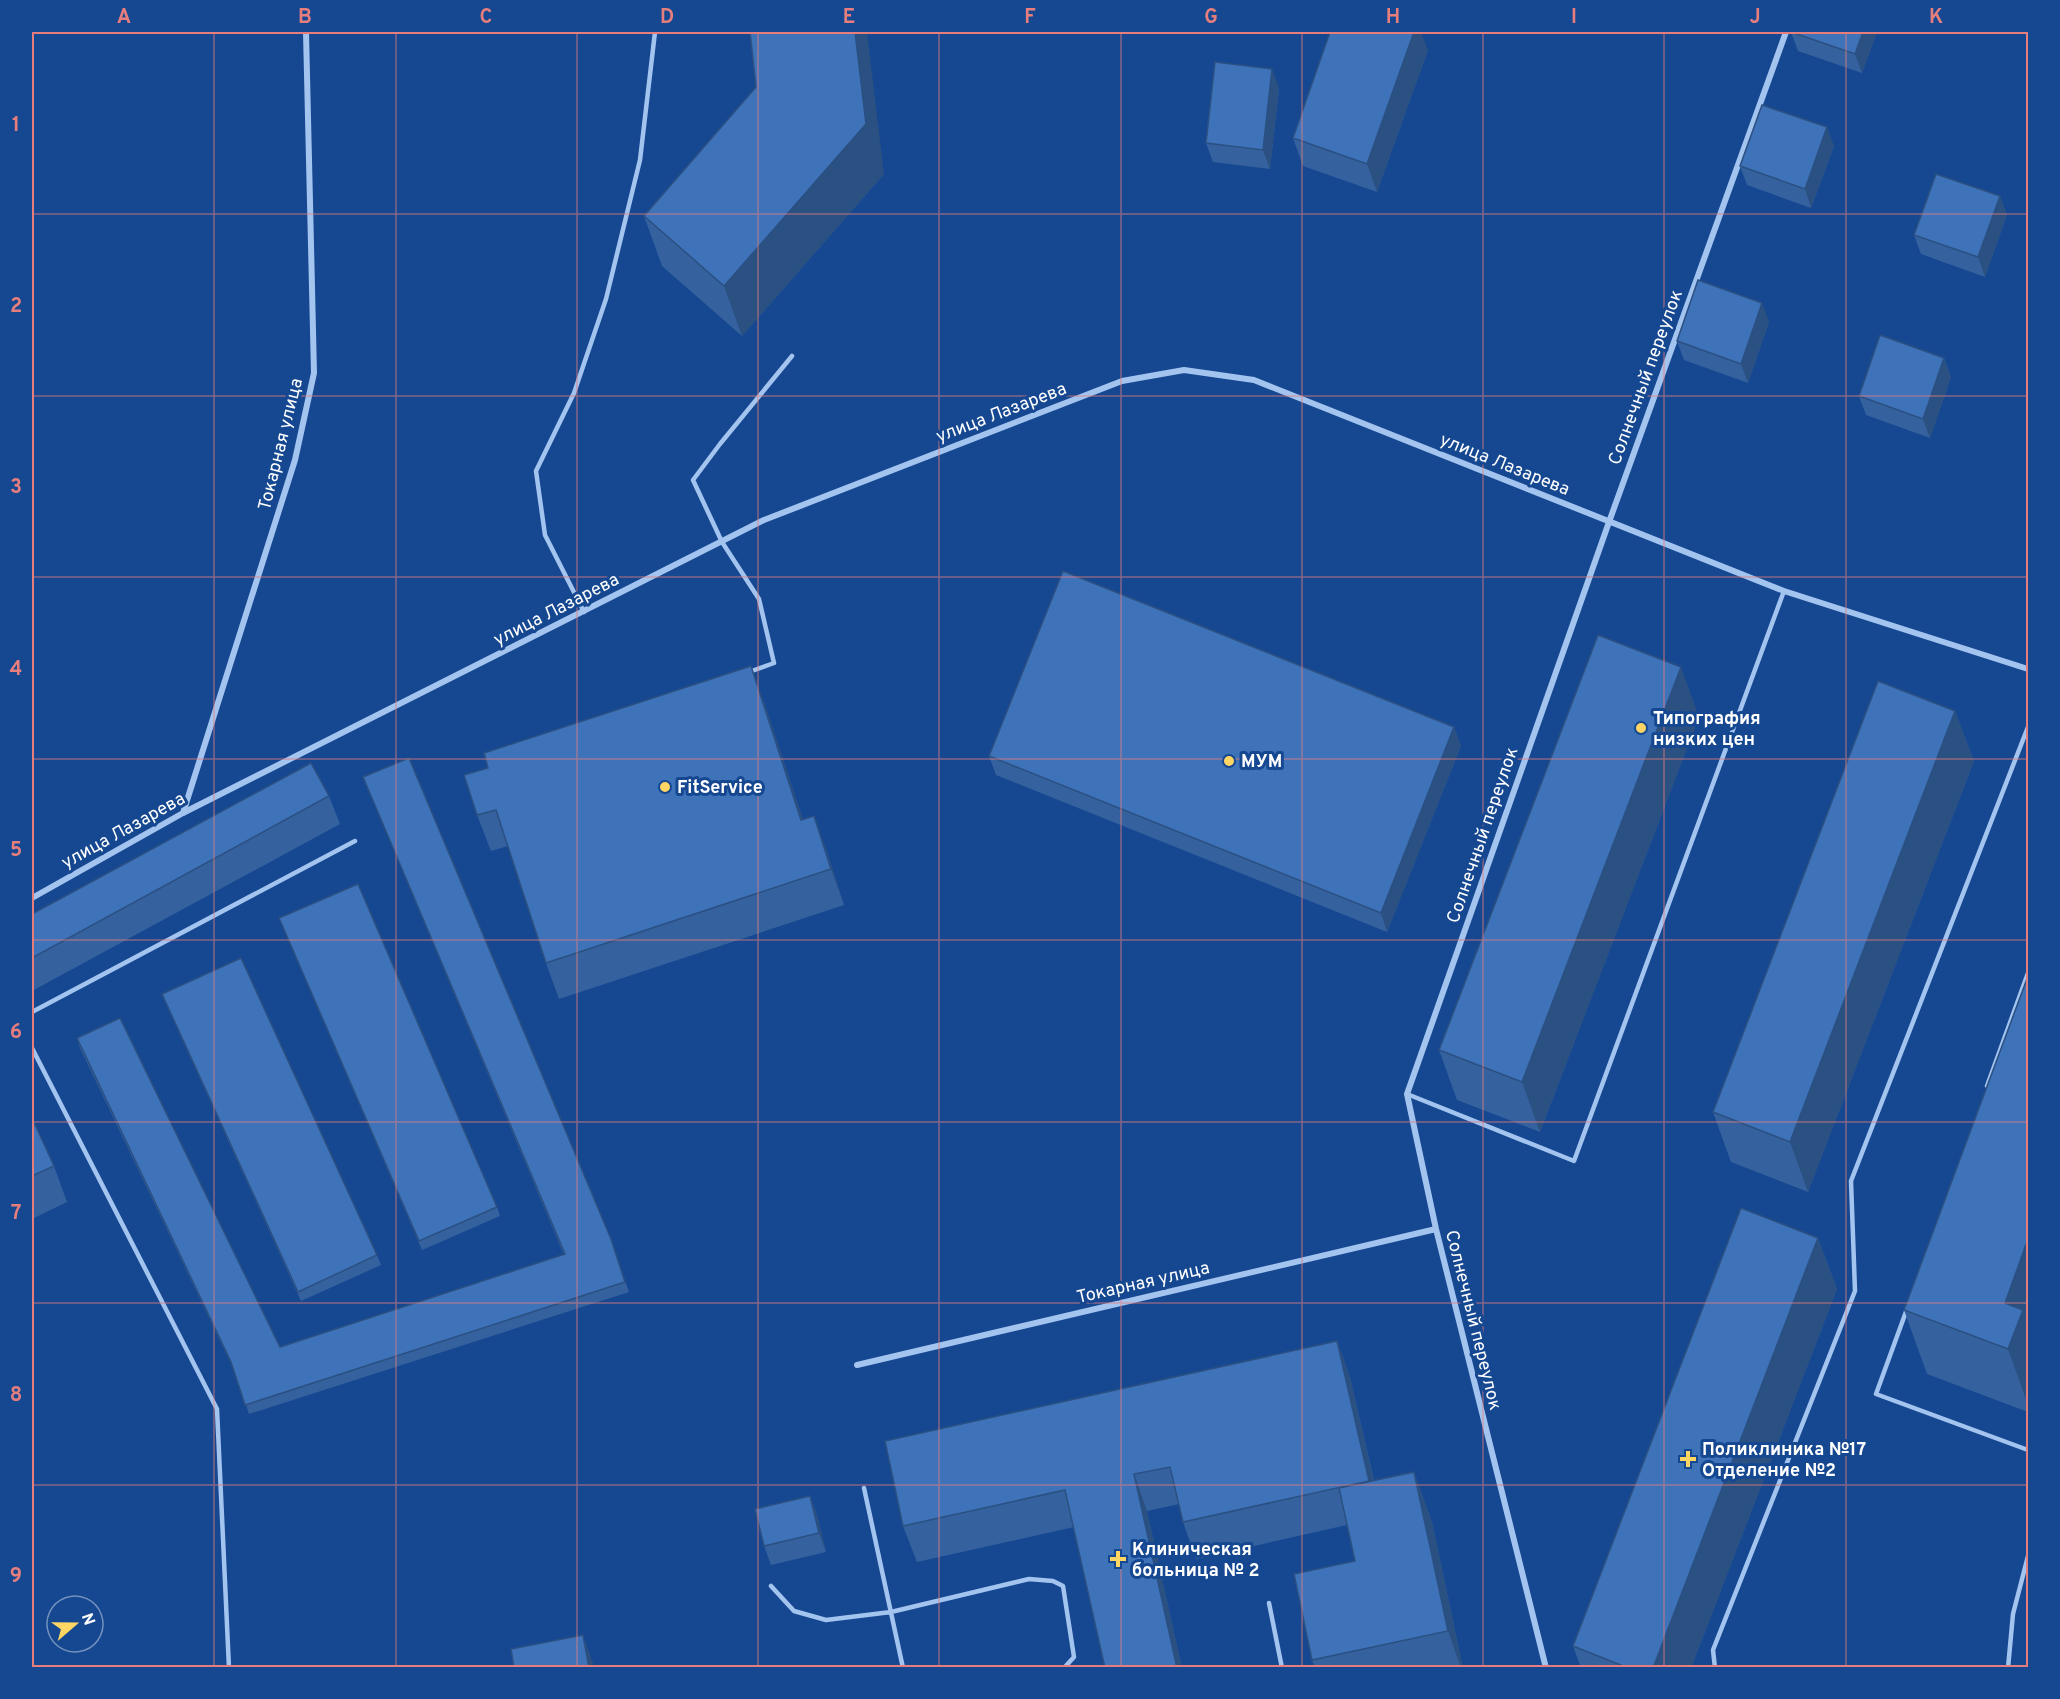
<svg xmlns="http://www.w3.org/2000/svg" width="2060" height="1699" viewBox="0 0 2060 1699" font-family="Overpass,sans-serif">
<rect width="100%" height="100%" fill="#164891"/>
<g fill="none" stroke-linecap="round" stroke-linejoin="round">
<path stroke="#a4c4f0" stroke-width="4.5" d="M 584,612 L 545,535 L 536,471 L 574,393 L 606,299 L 640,160 L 655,32
M 749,672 L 774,663 L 759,599 L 722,542 L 693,480 L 720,444 L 792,356
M 32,1012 L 355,841
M 32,1048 L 217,1409 L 229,1668
M 1987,1086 L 2028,973
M 1407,1094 L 1574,1161 L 1784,591
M 1907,1309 L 1876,1394 L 2028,1450
M 864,1488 L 903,1668
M 771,1586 L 794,1611 L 826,1620 L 891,1612 L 1029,1579 L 1053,1581 L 1063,1586 L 1074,1657 L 1064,1668
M 1269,1603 L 1282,1668
M 1715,1668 L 1713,1650 L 1855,1291 L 1851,1181 L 2028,727
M 2008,1668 L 2013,1614 L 2028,1556"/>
<path stroke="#a4c4f0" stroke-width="6" d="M 183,813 L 295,460 L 314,373 L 306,32
M 32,898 L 183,813 L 764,520 L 1122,381 L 1184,370 L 1254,380 L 1784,591 L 2028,669
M 857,1365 L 1436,1229
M 1546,1668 L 1436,1229 L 1407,1094 L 1609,522 L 1786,32"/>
</g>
<path fill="#35629f" d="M 1791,32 L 1877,32 L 1862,73 L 1798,51 Z
M 1428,50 L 1377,192 L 1303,166 L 1293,138 Z
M 1279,88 L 1270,169 L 1213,162 L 1206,143 Z
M 1834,146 L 1811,208 L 1747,185 L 1740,166 Z
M 884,174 L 742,336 L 662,266 L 644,216 Z
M 2000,196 L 2007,215 L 1985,277 L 1921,254 L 1914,235 Z
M 1769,322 L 1748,383 L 1684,360 L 1677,341 Z
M 1944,358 L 1951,377 L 1930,438 L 1866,415 L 1859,396 Z
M 764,702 L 803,820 L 814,816 L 827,852 L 844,905 L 559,999 L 546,963 L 508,846 L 491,851 L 477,815 Z
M 1955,711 L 1974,761 L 1808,1192 L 1731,1162 L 1713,1112 Z
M 1699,717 L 1540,1132 L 1457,1100 L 1439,1050 Z
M 1454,727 L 1461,746 L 1387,932 L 996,775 L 989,756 Z
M 363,777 L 611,1239 L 629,1292 L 249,1414 L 234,1370 L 80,1048 L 77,1038 L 280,1347 L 564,1255 Z
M 329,796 L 340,824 L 32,991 L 32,914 Z
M 279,918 L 497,1207 L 500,1216 L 422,1250 Z
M 2028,976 L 2028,1412 L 1927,1374 L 1904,1310 Z
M 162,994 L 377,1255 L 381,1265 L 301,1301 L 166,1004 Z
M 32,1118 L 54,1166 L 67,1202 L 32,1219 Z
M 1818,1238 L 1837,1289 L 1691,1668 L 1581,1668 L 1573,1646 Z
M 1337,1341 L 1350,1377 L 1374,1480 L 1414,1472 L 1432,1522 L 1463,1668 L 1315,1668 L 1312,1660 L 1355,1561 L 1347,1525 L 1196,1559 L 1183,1522 L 1179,1504 L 1147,1511 L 1182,1668 L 1105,1668 L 1074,1527 L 917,1562 L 903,1526 Z
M 810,1496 L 817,1515 L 826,1552 L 771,1565 L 764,1546 Z"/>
<path fill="#2b5082" d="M 855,32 L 867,32 L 884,174 L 742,336 L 724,286 Z
M 1414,32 L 1421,32 L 1428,50 L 1377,192 L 1367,164 Z
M 1863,32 L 1877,32 L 1862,73 L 1855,54 Z
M 1272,69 L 1279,88 L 1270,169 L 1263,150 Z
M 1827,127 L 1834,146 L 1811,208 L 1805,189 Z
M 2000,196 L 2007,215 L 1985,277 L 1978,257 Z
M 1762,303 L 1769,322 L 1748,383 L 1741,364 Z
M 1944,358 L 1951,377 L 1930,438 L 1923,419 Z
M 751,666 L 764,702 L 815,856 L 801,820 Z
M 1681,667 L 1699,717 L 1540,1132 L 1522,1082 Z
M 1955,711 L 1974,761 L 1808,1192 L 1790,1142 Z
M 1454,727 L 1461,746 L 1387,932 L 1381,913 Z
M 814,816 L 827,852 L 844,905 L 831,869 Z
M 1818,1238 L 1837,1289 L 1691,1668 L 1653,1668 Z
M 2028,1239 L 2028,1405 L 2008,1349 L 2005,1303 Z
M 1337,1341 L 1350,1377 L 1382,1517 L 1369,1481 Z
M 1414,1472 L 1432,1522 L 1463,1668 L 1461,1668 L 1448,1631 Z
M 1134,1474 L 1147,1511 L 1182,1668 L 1177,1668 Z
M 810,1496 L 817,1515 L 826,1552 L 819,1533 Z
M 583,1635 L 593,1663 L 594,1668 L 589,1668 Z"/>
<path fill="#3e72b9" stroke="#2b5082" stroke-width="1.5" d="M 750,32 L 855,32 L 866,124 L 724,286 L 644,216 L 756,87 Z
M 1330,32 L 1414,32 L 1367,164 L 1293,138 Z
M 1791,32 L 1863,32 L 1855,54 Z
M 1215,62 L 1272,69 L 1263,150 L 1206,143 Z
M 1762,105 L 1827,127 L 1805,189 L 1740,166 Z
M 1936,174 L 2000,196 L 1978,257 L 1914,235 Z
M 1698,280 L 1762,303 L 1741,364 L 1677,341 Z
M 1880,335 L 1944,358 L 1923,419 L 1859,396 Z
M 1063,571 L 1454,727 L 1381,913 L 989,756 Z
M 1598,635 L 1681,667 L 1522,1082 L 1439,1050 Z
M 751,666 L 801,820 L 814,816 L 831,869 L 546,963 L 496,810 L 477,815 L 464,775 L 488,768 L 484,753 Z
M 1878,681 L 1955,711 L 1790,1142 L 1713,1112 Z
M 409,758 L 611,1239 L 625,1282 L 245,1405 L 231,1362 L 77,1038 L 120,1018 L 280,1347 L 565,1254 L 363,777 Z
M 311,763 L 329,796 L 32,958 L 32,914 Z
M 358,884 L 497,1207 L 419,1241 L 279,918 Z
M 241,958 L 377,1255 L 298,1292 L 162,994 Z
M 2028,976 L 2028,1239 L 2005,1303 L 2023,1310 L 2008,1349 L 1904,1310 Z
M 32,1118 L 54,1166 L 32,1176 Z
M 1741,1208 L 1818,1238 L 1653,1668 L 1628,1668 L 1573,1646 Z
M 1337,1341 L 1369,1481 L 1183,1522 L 1170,1467 L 1134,1474 L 1177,1668 L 1105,1668 L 1065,1490 L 903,1526 L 885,1441 Z
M 1414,1472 L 1448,1631 L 1312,1660 L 1294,1574 L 1355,1561 L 1339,1488 Z
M 810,1496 L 819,1533 L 764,1546 L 755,1509 Z
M 583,1635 L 589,1668 L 514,1668 L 511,1649 Z"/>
<path fill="none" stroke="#e67e7e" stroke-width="1.5" stroke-opacity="0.55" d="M 214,32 L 214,1668M 396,32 L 396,1668M 577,32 L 577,1668M 758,32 L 758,1668M 939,32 L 939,1668M 1121,32 L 1121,1668M 1302,32 L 1302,1668M 1483,32 L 1483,1668M 1664,32 L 1664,1668M 1846,32 L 1846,1668M 32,214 L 2028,214M 32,396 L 2028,396M 32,577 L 2028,577M 32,759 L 2028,759M 32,940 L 2028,940M 32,1122 L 2028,1122M 32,1303 L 2028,1303M 32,1485 L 2028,1485"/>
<g fill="#ffd663" stroke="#164891" stroke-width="2">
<circle cx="1641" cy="728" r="6"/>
<circle cx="1229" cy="761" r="6"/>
<circle cx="665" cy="787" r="6"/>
<path d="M1685 1450h6v6h6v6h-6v6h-6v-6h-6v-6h6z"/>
<path d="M1115 1550h6v6h6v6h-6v6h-6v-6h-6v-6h6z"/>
</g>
<g text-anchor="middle" stroke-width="6" stroke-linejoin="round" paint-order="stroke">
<g font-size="18" fill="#fff" stroke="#164891">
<text transform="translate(1645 377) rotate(-70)" y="6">Солнечный переулок</text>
<text transform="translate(1001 412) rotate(-21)" y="6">улица Лазарева</text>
<text transform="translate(280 444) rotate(-76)" y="6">Токарная улица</text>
<text transform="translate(1505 464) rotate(22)" y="6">улица Лазарева</text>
<text transform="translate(556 609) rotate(-27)" y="6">улица Лазарева</text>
<text transform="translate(123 830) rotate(-29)" y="6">улица Лазарева</text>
<text transform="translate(1482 835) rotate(-71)" y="6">Солнечный переулок</text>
<text transform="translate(1143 1282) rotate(-13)" y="6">Токарная улица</text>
<text transform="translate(1474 1320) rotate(76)" y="6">Солнечный переулок</text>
</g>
<g font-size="18" font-weight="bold" fill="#fff" stroke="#164891" text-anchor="start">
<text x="1653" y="724">Типография<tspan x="1653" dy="21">низких цен</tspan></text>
<text x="1241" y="767">МУМ</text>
<text x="677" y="793">FitService</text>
<text x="1702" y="1455">Поликлиника №17<tspan x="1702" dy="21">Отделение №2</tspan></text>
<text x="1132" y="1555">Клиническая<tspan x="1132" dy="21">больница № 2</tspan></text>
</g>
</g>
<rect width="2060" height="1699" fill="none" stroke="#164891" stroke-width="66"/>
<g transform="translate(75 1624) rotate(70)"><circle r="28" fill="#164891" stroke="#7391bd" stroke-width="1.5"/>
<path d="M0-4.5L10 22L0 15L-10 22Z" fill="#ffd663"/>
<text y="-9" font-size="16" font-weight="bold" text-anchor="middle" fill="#ffffff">N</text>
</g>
<rect x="33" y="33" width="1994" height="1633" fill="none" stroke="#e67e7e" stroke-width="2"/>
<g font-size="20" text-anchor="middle" font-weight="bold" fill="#e67e7e">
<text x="124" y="23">A</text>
<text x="305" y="23">B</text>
<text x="486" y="23">C</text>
<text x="667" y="23">D</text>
<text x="849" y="23">E</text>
<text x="1030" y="23">F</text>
<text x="1211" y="23">G</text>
<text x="1393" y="23">H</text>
<text x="1574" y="23">I</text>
<text x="1755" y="23">J</text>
<text x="1936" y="23">K</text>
<text x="16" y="131">1</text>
<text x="16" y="312">2</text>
<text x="16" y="493">3</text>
<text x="16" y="675">4</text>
<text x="16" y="856">5</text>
<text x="16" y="1038">6</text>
<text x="16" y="1219">7</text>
<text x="16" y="1401">8</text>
<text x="16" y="1582">9</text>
</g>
</svg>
